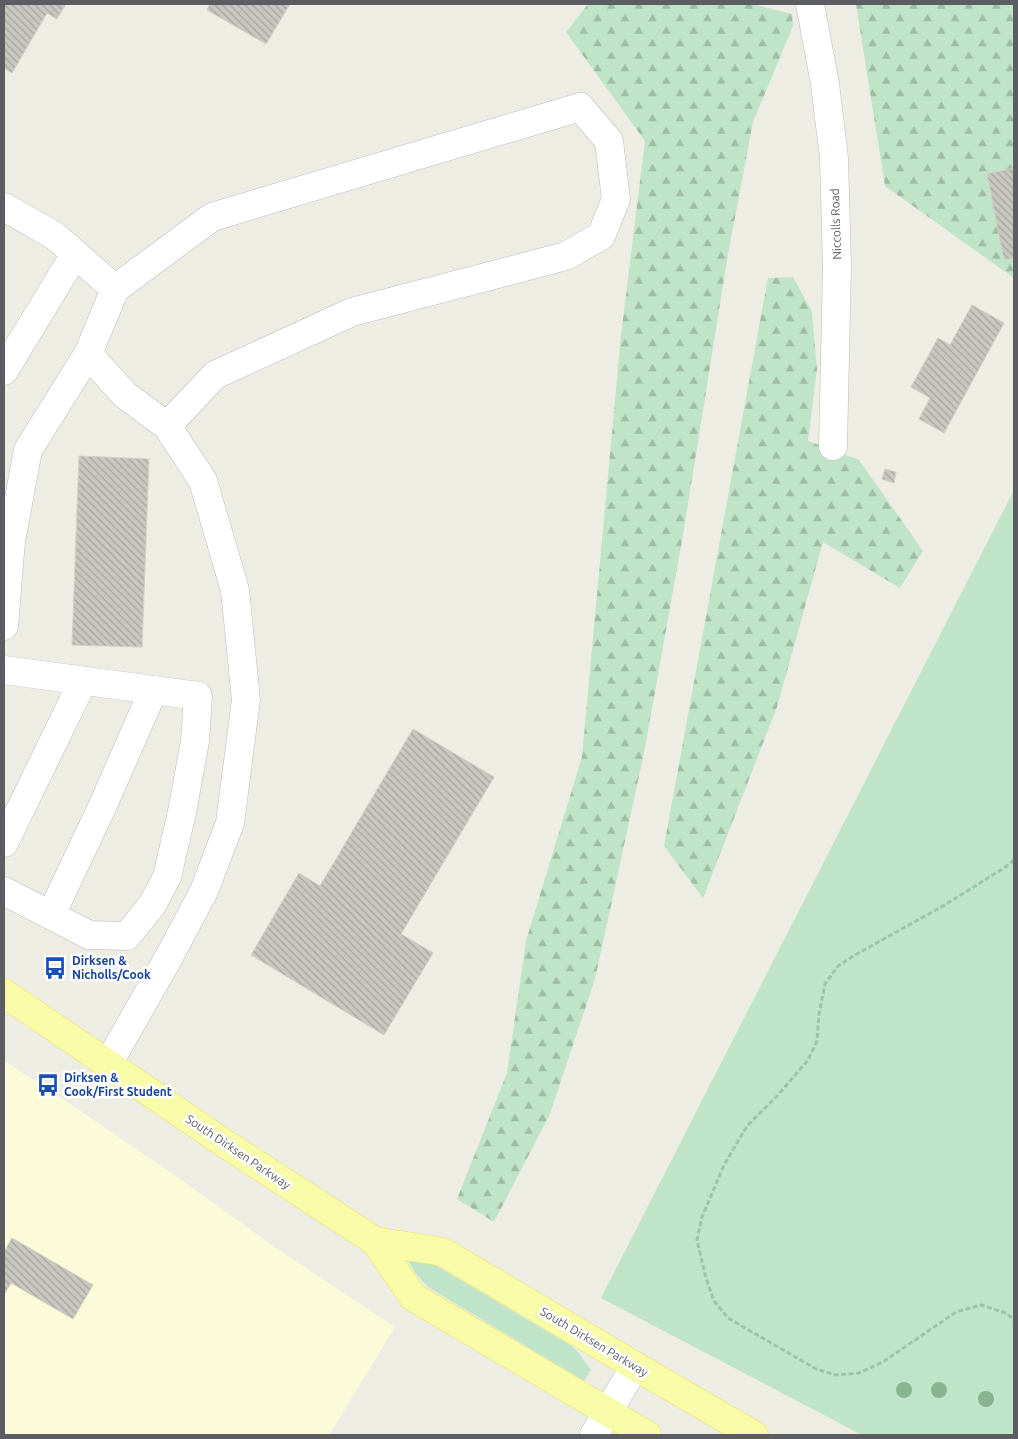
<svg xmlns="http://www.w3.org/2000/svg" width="1018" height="1439" viewBox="0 0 1018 1439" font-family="Ubuntu,sans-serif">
<defs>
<pattern id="forest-firs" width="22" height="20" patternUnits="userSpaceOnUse" patternTransform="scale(1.25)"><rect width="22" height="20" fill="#c0e4c7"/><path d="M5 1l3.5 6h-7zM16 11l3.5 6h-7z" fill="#9fbca5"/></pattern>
<pattern id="building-back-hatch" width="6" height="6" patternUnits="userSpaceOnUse" patternTransform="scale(1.25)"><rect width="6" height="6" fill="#c8c7c0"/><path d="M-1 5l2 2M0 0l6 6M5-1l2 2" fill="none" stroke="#a5a5a0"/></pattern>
</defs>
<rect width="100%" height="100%" fill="#edede3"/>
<path fill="#fcfbd9" d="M 4,1061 L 54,1093 L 173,1174 L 273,1246 L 395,1327 L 329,1435 L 4,1435 Z"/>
<path fill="#c0e4c7" d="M 1014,490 L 1014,1435 L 862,1435 L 601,1298 Z
M 415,1253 L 570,1345 L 577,1351 L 591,1370 L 584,1381 L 428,1287 L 416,1274 L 409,1262 Z"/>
<path fill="url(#forest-firs)" d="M 588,4 L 752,4 L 792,14 L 793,26 L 753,122 L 728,254 L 683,535 L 644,753 L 595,979 L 550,1114 L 494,1222 L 457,1199 L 507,1073 L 526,941 L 582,757 L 621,335 L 645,141 L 566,32 Z
M 856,4 L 1014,4 L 1014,278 L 885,186 Z
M 793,277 L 812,312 L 817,369 L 808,441 L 859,460 L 923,551 L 900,588 L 823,542 L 777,707 L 703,898 L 664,846 L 768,278 Z"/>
<path fill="url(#building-back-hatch)" stroke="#d2d0c1" d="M 4,4 L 66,4 L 57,19 L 47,13 L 12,73 L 4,68 Z
M 210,4 L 290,4 L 266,44 L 207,10 Z
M 1014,168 L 1014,258 L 1004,260 L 987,174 Z
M 972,305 L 1004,323 L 944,433 L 919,419 L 930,398 L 911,387 L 938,338 L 950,345 Z
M 79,456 L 149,459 L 142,647 L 72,645 Z
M 885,469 L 896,472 L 894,483 L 882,479 Z
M 413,729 L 494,777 L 401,934 L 433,953 L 384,1035 L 251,955 L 299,873 L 320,886 Z
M 12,1238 L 93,1285 L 73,1319 L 11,1283 L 4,1295 L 4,1252 Z"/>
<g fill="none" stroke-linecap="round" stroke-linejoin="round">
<defs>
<path id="minor" d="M 810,4 L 825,84 L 834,158 L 837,266 L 833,446
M 4,207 L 55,236 L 115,289
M 4,371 L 75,254
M 4,626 L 11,541 L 28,450 L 88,354 L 115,289 L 212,217 L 580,107 L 609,141 L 616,199 L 601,236 L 566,256 L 352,312 L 215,375 L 167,426 L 125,395 L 88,354
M 4,670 L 198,696 L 195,741 L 182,812 L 167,877 L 152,905 L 127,936 L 89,935 L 4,891
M 4,843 L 83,681
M 51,915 L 103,805 L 153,691
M 108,1064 L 170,955 L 204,891 L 230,823 L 246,700 L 235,590 L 203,481 L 167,426
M 594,1435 L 635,1366"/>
<path id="major" d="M 4,993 L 224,1143 L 375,1241 L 413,1297 L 647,1435
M 375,1241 L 443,1252 L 635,1366 L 754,1435"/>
</defs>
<use href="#minor" stroke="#babbc1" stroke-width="29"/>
<use href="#major" stroke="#ece15d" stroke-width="29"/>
<path stroke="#99c4af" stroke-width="3" stroke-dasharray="5 2.5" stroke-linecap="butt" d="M 1014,860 L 1004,868 L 943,906 L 855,955 L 838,966 L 825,984 L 819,1014 L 817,1041 L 808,1060 L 778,1095 L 747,1126 L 724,1165 L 702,1217 L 697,1240 L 706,1278 L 714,1301 L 728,1318 L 816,1369 L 836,1375 L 859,1373 L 883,1362 L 956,1312 L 981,1305 L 1006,1313 L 1014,1320"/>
<use href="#minor" stroke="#fff" stroke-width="28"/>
<use href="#major" stroke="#f8fca9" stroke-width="28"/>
</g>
<g fill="#89b490">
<circle cx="904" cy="1390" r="8"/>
<circle cx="939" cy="1390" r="8"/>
<circle cx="986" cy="1399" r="8"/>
</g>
<defs>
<symbol id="bus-bare" viewBox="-9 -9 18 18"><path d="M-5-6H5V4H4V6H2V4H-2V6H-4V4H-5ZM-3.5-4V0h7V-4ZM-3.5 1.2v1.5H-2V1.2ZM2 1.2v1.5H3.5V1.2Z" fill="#1a4fb4" stroke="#fff" stroke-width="2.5" paint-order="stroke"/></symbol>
</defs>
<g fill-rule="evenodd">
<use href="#bus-bare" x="39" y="952" width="32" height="32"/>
<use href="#bus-bare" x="32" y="1069" width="32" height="32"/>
</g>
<g text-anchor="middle" stroke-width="5" stroke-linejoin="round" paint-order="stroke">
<g font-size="12" fill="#5b5d63" stroke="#fff">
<text transform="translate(836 224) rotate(-92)" y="4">Niccolls Road</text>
<text transform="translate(238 1152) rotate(34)" y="4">South Dirksen Parkway</text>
<text transform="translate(594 1342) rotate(31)" y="4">South Dirksen Parkway</text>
</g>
<g font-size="12" font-weight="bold" fill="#164399" stroke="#fff" text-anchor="start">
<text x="72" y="965">Dirksen &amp;<tspan x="72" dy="14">Nicholls/Cook</tspan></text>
<text x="64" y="1082">Dirksen &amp;<tspan x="64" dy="14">Cook/First Student</tspan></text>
</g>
</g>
<rect width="1018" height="1439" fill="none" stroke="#5b5d63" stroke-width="10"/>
</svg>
